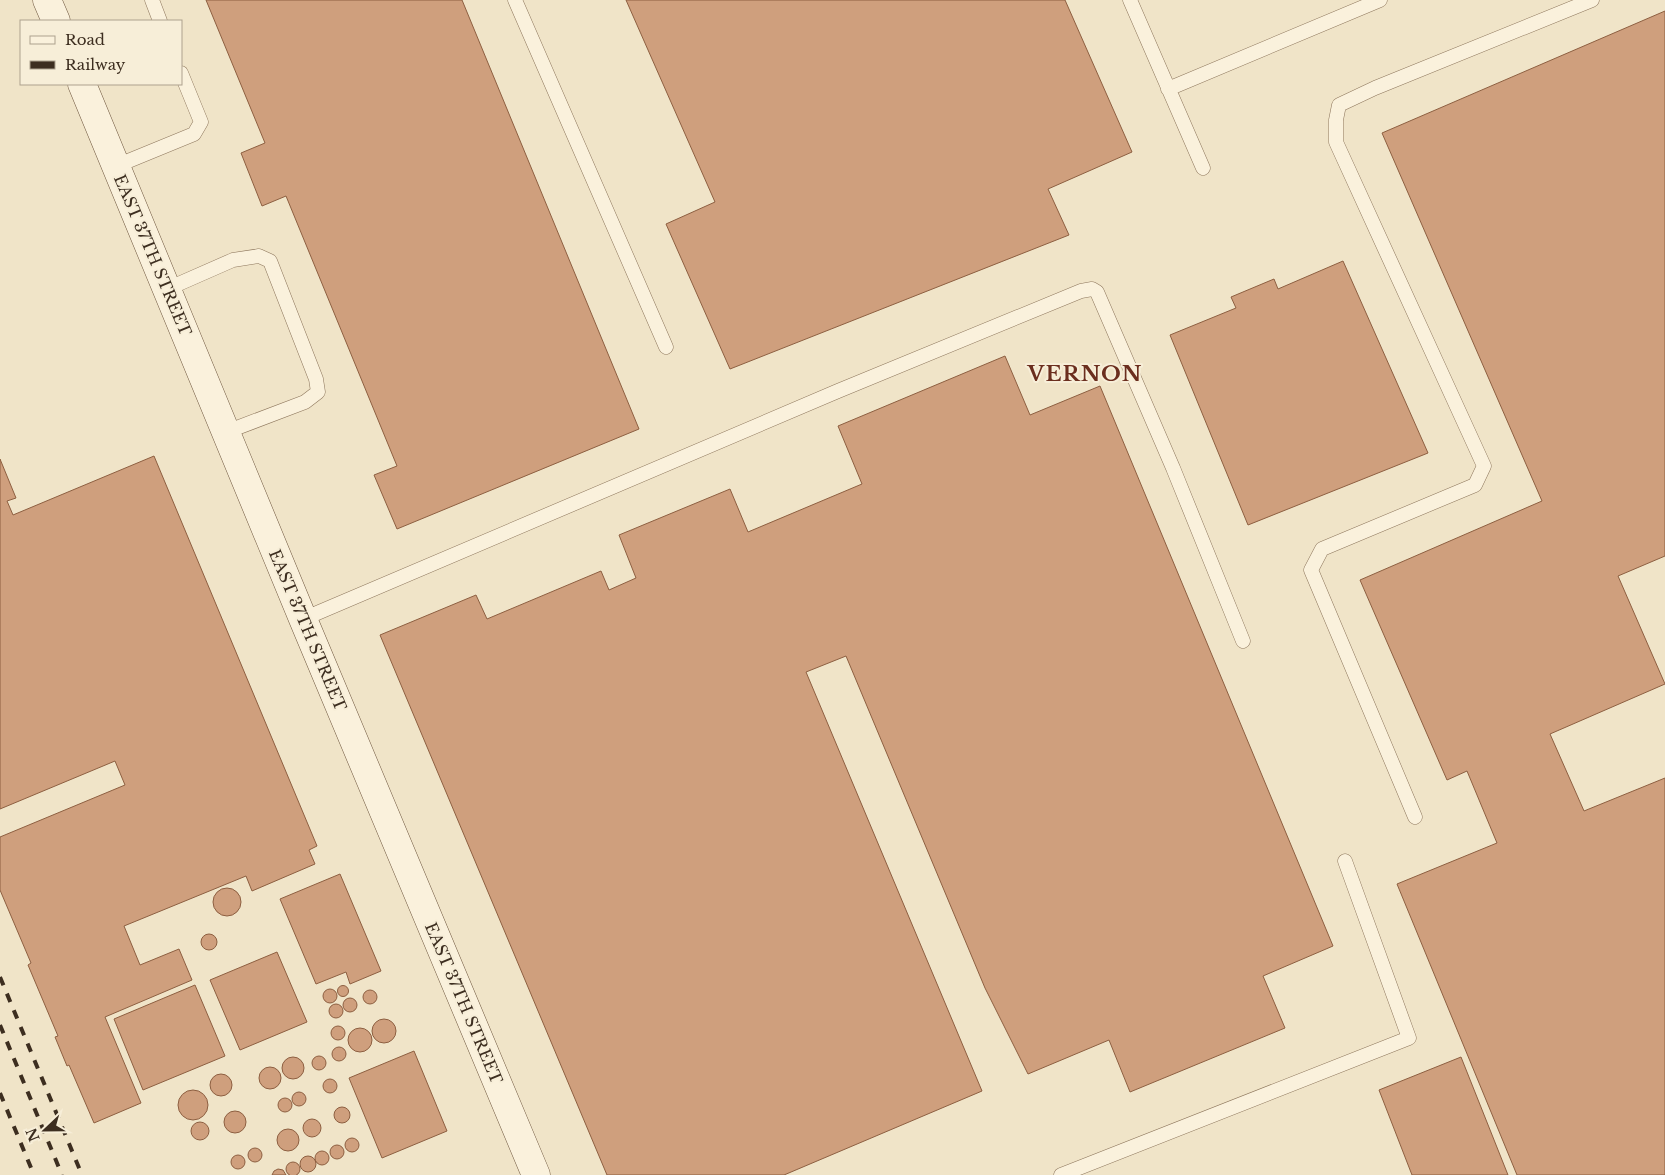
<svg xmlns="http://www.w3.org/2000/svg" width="1665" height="1175" viewBox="0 0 1665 1175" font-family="'Libre Baskerville',serif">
<rect width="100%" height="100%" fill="#f0e4c8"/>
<path fill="#cf9f7d" stroke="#8d5f41" d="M 206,0 L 462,0 L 639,429 L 397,529 L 374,475 L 397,466 L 286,196 L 262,206 L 241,153 L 265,143 Z
M 626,0 L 1065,0 L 1132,152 L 1048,189 L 1069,235 L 730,369 L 666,224 L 715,202 Z
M 1665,11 L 1665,556 L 1618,576 L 1665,684 L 1550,734 L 1584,811 L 1665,778 L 1665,1175 L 1517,1175 L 1397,884 L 1497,843 L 1467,771 L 1447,780 L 1360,580 L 1542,501 L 1382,133 Z
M 1343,261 L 1428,453 L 1248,525 L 1170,335 L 1236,308 L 1231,297 L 1274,279 L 1278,289 Z
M 1005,356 L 1030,415 L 1100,386 L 1333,946 L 1263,976 L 1285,1028 L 1130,1092 L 1109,1040 L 1028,1074 L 985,988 L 846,656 L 806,672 L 982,1091 L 784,1175 L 607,1175 L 380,635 L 476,595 L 487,619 L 601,571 L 609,590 L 636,578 L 619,535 L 730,489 L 748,532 L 862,484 L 838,426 Z
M 154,456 L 317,846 L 309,850 L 315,864 L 252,891 L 246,876 L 124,926 L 140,965 L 179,949 L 192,980 L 105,1017 L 141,1103 L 94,1123 L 69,1065 L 67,1066 L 55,1037 L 58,1036 L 28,965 L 31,963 L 0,890 L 0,837 L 125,785 L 115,761 L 0,809 L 0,459 L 16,498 L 7,501 L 13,515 Z
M 340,874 L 381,971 L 350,984 L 346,972 L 316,984 L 280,899 Z
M213 902a14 14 0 1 1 28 0a14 14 0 1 1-28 0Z
M201 942a8 8 0 1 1 16 0a8 8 0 1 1-16 0Z
M 277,952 L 307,1022 L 240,1050 L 210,980 Z
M 195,985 L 225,1056 L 143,1090 L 114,1019 Z
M337.5 991a5.5 5.5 0 1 1 11 0a5.5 5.5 0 1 1-11 0Z
M323 996a7 7 0 1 1 14 0a7 7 0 1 1-14 0Z
M363 997a7 7 0 1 1 14 0a7 7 0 1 1-14 0Z
M343 1005a7 7 0 1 1 14 0a7 7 0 1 1-14 0Z
M329 1011a7 7 0 1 1 14 0a7 7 0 1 1-14 0Z
M372 1031a12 12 0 1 1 24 0a12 12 0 1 1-24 0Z
M331 1033a7 7 0 1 1 14 0a7 7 0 1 1-14 0Z
M348 1040a12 12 0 1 1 24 0a12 12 0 1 1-24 0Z
M332 1054a7 7 0 1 1 14 0a7 7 0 1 1-14 0Z
M 414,1051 L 447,1131 L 382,1158 L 349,1078 Z
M312 1063a7 7 0 1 1 14 0a7 7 0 1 1-14 0Z
M282 1068a11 11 0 1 1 22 0a11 11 0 1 1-22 0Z
M 1461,1057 L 1508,1175 L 1412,1175 L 1379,1090 Z
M259 1078a11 11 0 1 1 22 0a11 11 0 1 1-22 0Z
M210 1085a11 11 0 1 1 22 0a11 11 0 1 1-22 0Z
M323 1086a7 7 0 1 1 14 0a7 7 0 1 1-14 0Z
M178 1105a15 15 0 1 1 30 0a15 15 0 1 1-30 0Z
M292 1099a7 7 0 1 1 14 0a7 7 0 1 1-14 0Z
M278 1105a7 7 0 1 1 14 0a7 7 0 1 1-14 0Z
M334 1115a8 8 0 1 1 16 0a8 8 0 1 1-16 0Z
M224 1122a11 11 0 1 1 22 0a11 11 0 1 1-22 0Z
M303 1128a9 9 0 1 1 18 0a9 9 0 1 1-18 0Z
M191 1131a9 9 0 1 1 18 0a9 9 0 1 1-18 0Z
M277 1140a11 11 0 1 1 22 0a11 11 0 1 1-22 0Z
M345 1145a7 7 0 1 1 14 0a7 7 0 1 1-14 0Z
M330 1152a7 7 0 1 1 14 0a7 7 0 1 1-14 0Z
M248 1155a7 7 0 1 1 14 0a7 7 0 1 1-14 0Z
M315 1158a7 7 0 1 1 14 0a7 7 0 1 1-14 0Z
M231 1162a7 7 0 1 1 14 0a7 7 0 1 1-14 0Z
M300 1164a8 8 0 1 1 16 0a8 8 0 1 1-16 0Z
M286 1169a7 7 0 1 1 14 0a7 7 0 1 1-14 0Z
M 278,1169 L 283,1170 L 286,1175 L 272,1175 L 274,1171 Z"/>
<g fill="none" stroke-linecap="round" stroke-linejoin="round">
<defs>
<path id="service" d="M 152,0 L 160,21
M 515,0 L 666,347
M 1130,0 L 1203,168
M 1168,89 L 1380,0
M 116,166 L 194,134 L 201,122 L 181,73
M 167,289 L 233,260 L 259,256 L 270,261 L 316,379 L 318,392 L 305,402 L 226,432
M 303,619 L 838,391 L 1081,291 L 1092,289 L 1097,292 L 1173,468 L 1243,641
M 1415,817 L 1311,570 L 1322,549 L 1475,485 L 1484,466 L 1336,142 L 1336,120 L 1339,105 L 1375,88 L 1592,0
M 1061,1175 L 1409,1038 L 1345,861"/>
<path id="secondary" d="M 47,0 L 56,21
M 82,84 L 303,619 L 536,1175"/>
</defs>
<use href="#service" stroke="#8d765c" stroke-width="15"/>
<use href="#secondary" stroke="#6f573f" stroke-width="29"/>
<use href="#service" stroke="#faf1dc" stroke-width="14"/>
<use href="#secondary" stroke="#faf1dc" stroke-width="28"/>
<path stroke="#3d2e20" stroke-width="4" stroke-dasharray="9 9" stroke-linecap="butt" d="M 0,977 L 82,1175
M 0,1025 L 62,1175
M 0,1093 L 34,1175"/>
</g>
<g text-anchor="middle" stroke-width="4" stroke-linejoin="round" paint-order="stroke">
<g font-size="16" fill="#3d2e20" stroke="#f7eed8">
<text transform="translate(153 255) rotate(67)" y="6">EAST 37TH STREET</text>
<text transform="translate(308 630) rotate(67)" y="6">EAST 37TH STREET</text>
<text transform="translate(464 1003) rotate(67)" y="6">EAST 37TH STREET</text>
</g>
<g font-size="21" font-weight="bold" letter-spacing="1" fill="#6b2e1e" stroke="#f7eed8">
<text x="1085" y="381">VERNON</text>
</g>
</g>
<rect x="20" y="20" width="162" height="65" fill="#f7eed8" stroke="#ada18e"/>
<rect x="30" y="36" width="25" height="8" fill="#faf1dc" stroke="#ada18e"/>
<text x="65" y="45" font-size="15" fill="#3d2e20">Road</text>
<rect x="30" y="61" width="25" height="8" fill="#3d2e20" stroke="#ada18e"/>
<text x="65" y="70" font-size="15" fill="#3d2e20">Railway</text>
<g transform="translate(45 1130) rotate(248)" stroke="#f7eed8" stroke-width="4" paint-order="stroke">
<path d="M0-4L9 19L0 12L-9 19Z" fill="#3d2e20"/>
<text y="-8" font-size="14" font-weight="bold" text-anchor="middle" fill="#3d2e20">N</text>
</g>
</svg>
